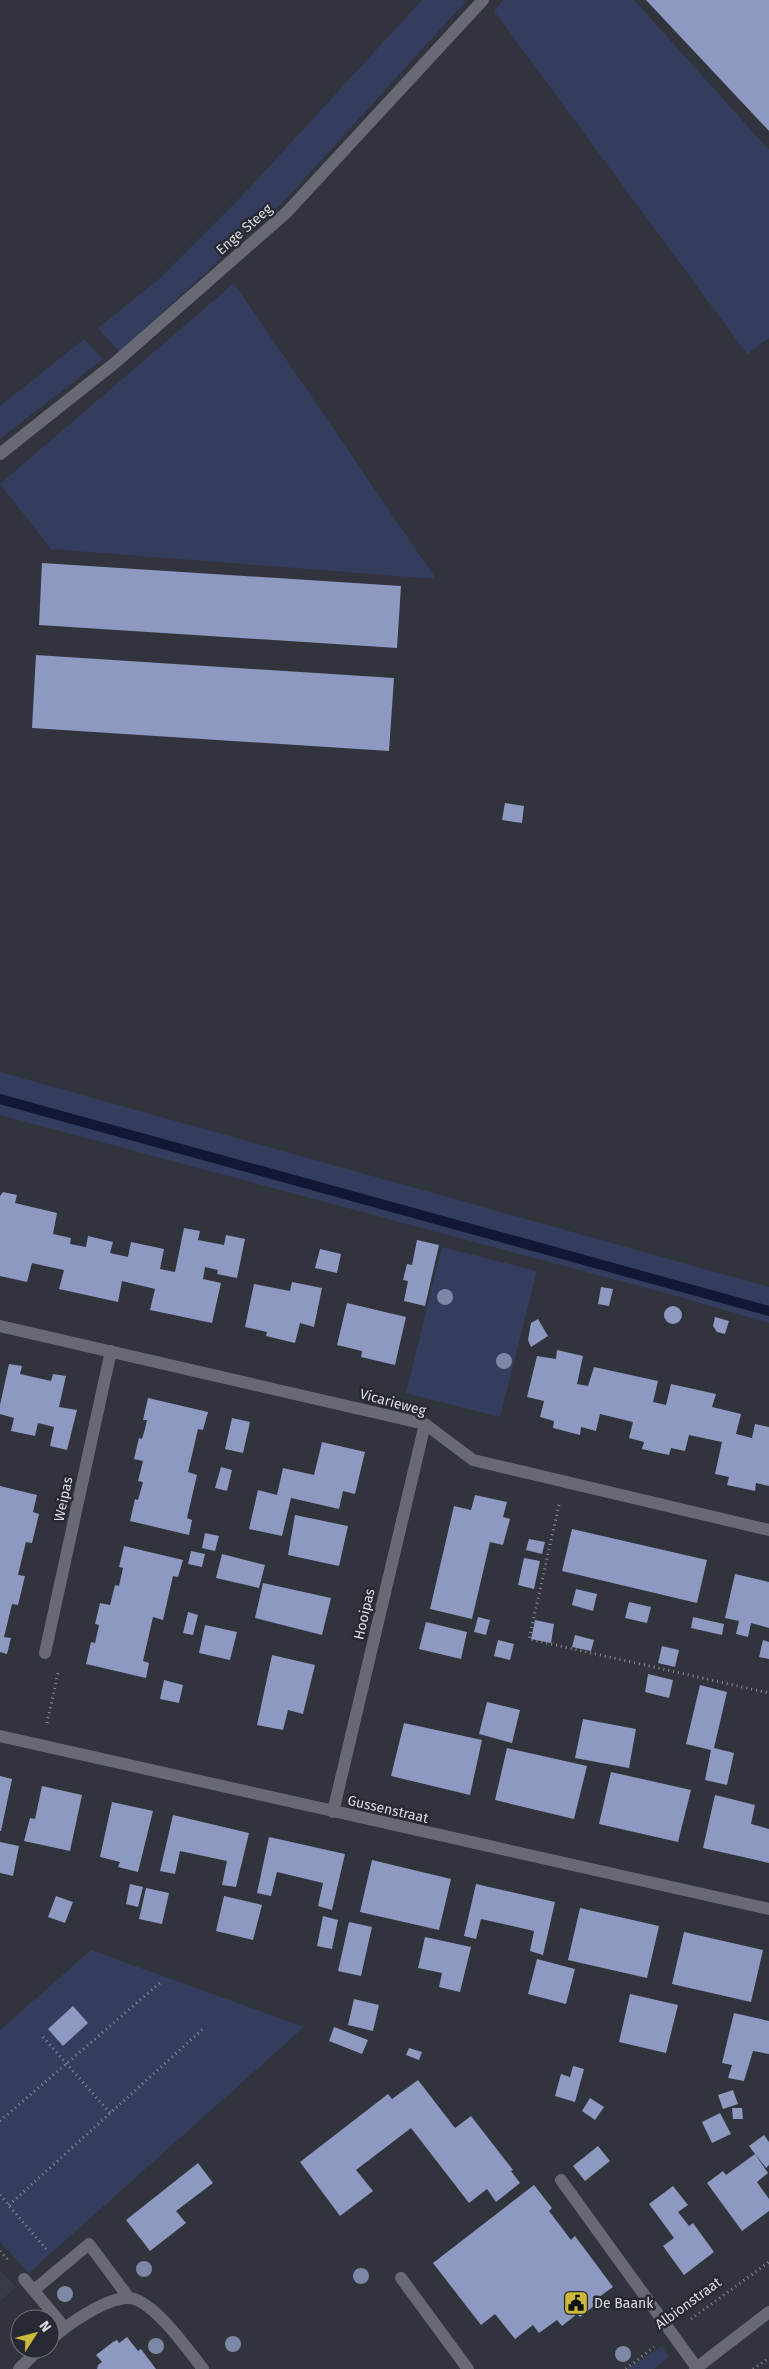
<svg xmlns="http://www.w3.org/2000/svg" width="769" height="2369" viewBox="0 0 769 2369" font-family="'Fira Sans',sans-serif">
<rect width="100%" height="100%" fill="#31343c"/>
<path fill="#383c4a" d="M 0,2270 L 16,2287 L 0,2301 Z"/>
<path fill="#343d5d" d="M 422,0 L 467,0 L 284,201 L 119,352 L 98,328 L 159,279 L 242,196 Z
M 503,0 L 634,0 L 769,150 L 769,338 L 747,354 L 494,11 Z
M 234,283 L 436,579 L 51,549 L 0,484 Z
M 84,339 L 103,359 L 0,439 L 0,406 Z
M 0,1072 L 769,1287 L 769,1323 L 680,1297 L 0,1115 Z
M 442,1247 L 537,1271 L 500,1417 L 406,1393 Z
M 91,1950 L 304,2027 L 29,2273 L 0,2242 L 0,2030 Z
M 662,2346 L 669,2357 L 654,2369 L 627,2369 Z"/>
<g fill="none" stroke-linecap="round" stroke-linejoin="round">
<path stroke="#111735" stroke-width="10" d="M 0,1099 L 769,1311"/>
</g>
<path fill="#8d99c0" d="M 646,0 L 769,0 L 769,131 Z
M 42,563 L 401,586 L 397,648 L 39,625 Z
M 36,655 L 394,678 L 389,751 L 32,728 Z
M 505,803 L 524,806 L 522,823 L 502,820 Z
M 3,1192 L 17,1195 L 15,1203 L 57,1213 L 53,1234 L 71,1238 L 70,1244 L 86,1247 L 88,1236 L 113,1242 L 110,1253 L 128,1257 L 131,1242 L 164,1249 L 160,1269 L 175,1272 L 184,1228 L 200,1231 L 198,1240 L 224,1245 L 226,1235 L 245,1239 L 237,1278 L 217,1274 L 218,1270 L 205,1267 L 203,1279 L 221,1283 L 212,1323 L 150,1310 L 155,1289 L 122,1281 L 118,1302 L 59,1289 L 64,1270 L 45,1266 L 32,1263 L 27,1282 L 0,1276 L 0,1196 Z
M 417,1240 L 439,1245 L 425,1306 L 404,1301 L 408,1281 L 403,1280 L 407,1264 L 412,1265 Z
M 320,1249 L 341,1254 L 337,1273 L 315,1268 Z
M 292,1282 L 322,1288 L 314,1327 L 300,1323 L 295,1343 L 266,1336 L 267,1332 L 245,1327 L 254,1284 L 290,1291 Z
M 601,1287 L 613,1289 L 609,1306 L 598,1304 Z
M 347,1303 L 406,1317 L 395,1365 L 361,1357 L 362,1351 L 337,1345 Z
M664 1315a9 9 0 1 1 18 0a9 9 0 1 1-18 0Z
M 715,1317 L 729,1321 L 725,1334 L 717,1332 L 713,1326 Z
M 538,1319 L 548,1336 L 531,1347 L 528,1340 L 531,1323 Z
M 557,1350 L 583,1356 L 577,1384 L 588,1386 L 594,1367 L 658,1381 L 653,1402 L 666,1405 L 671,1384 L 716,1394 L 712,1407 L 741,1414 L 736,1434 L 752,1438 L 755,1424 L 769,1427 L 769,1486 L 756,1483 L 755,1491 L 727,1485 L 729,1477 L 715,1474 L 722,1442 L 689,1435 L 685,1451 L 671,1448 L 669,1455 L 655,1452 L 642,1449 L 644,1442 L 629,1438 L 633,1422 L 600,1414 L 596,1431 L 581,1427 L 580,1435 L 553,1428 L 554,1421 L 540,1417 L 544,1401 L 527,1397 L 537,1356 L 556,1359 Z
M 9,1364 L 22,1366 L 20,1374 L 51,1381 L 53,1374 L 66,1376 L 59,1407 L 77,1410 L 67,1450 L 50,1446 L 54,1427 L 38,1423 L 35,1436 L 11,1431 L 14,1418 L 0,1414 L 0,1405 Z
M 148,1398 L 208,1412 L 203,1430 L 198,1429 L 188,1472 L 197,1475 L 187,1518 L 192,1520 L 189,1535 L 130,1521 L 135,1499 L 138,1500 L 143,1482 L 138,1481 L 143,1461 L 134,1459 L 139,1438 L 142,1439 L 145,1429 L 147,1420 L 143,1420 Z
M 232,1418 L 250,1422 L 243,1453 L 225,1449 Z
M 322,1442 L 365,1452 L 355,1494 L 343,1491 L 339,1509 L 291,1498 L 282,1536 L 249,1529 L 258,1490 L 277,1495 L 283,1468 L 314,1475 Z
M 221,1467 L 232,1470 L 227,1491 L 215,1488 Z
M 0,1486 L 37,1495 L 33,1512 L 39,1514 L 32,1543 L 26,1542 L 22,1558 L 18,1575 L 25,1576 L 18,1605 L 12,1604 L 4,1637 L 11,1638 L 7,1654 L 0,1652 Z
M 475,1495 L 507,1502 L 503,1517 L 510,1519 L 503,1545 L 490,1542 L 472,1619 L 430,1609 L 454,1506 L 471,1510 Z
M 295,1515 L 348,1526 L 339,1566 L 288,1555 Z
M 572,1529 L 707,1560 L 697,1603 L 562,1571 Z
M 205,1533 L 219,1536 L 215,1551 L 202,1548 Z
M 529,1539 L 545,1542 L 542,1554 L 526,1550 Z
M 124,1546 L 183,1560 L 178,1577 L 173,1576 L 163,1620 L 153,1617 L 143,1661 L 149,1663 L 146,1678 L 86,1664 L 91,1642 L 95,1643 L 99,1625 L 95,1624 L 100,1603 L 110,1605 L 115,1585 L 119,1586 L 123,1568 L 119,1567 Z
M 191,1551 L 205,1554 L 202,1567 L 188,1564 Z
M 222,1554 L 265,1565 L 259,1588 L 216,1578 Z
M 524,1558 L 540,1561 L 534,1589 L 518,1585 Z
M 735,1574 L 769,1582 L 769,1628 L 751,1623 L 748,1637 L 736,1634 L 739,1621 L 725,1618 Z
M 263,1583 L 331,1598 L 322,1635 L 255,1618 Z
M 576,1589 L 597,1594 L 593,1611 L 572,1605 Z
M 629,1602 L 651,1607 L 647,1623 L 625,1618 Z
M 188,1612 L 198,1615 L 193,1635 L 183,1633 Z
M 478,1617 L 490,1620 L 486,1635 L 474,1632 Z
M 693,1617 L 724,1624 L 722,1635 L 691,1628 Z
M 535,1620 L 554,1624 L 551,1643 L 531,1639 Z
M 426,1622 L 467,1632 L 461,1659 L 419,1649 Z
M 205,1625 L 237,1632 L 230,1660 L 199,1653 Z
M 575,1635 L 594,1640 L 591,1651 L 572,1647 Z
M 498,1640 L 514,1644 L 510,1660 L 494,1656 Z
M 763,1640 L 769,1642 L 769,1659 L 759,1657 Z
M 662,1646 L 679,1650 L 675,1667 L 658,1663 Z
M 272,1655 L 315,1665 L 303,1714 L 288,1710 L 283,1730 L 257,1725 Z
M 648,1674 L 673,1680 L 669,1698 L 645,1692 Z
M 164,1680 L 183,1685 L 179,1703 L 160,1699 Z
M 700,1685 L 727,1692 L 714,1748 L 734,1753 L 727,1785 L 705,1780 L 711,1750 L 686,1744 Z
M 487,1702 L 520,1710 L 512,1743 L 479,1734 Z
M 583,1719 L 636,1729 L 629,1768 L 575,1758 Z
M 404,1723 L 482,1740 L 470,1795 L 391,1776 Z
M 507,1748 L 587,1766 L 574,1819 L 495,1800 Z
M 611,1772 L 691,1790 L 678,1842 L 599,1824 Z
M 0,1776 L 12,1779 L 1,1831 L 0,1831 Z
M 42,1786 L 82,1795 L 70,1851 L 24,1841 L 30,1818 L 35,1819 Z
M 715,1795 L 755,1805 L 751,1824 L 769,1829 L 769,1863 L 703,1848 Z
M 112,1802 L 153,1811 L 138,1872 L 118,1867 L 120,1862 L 100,1857 Z
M 173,1815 L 249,1833 L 236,1887 L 222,1885 L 227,1861 L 180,1851 L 175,1874 L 160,1871 Z
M 269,1837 L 345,1854 L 332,1910 L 318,1906 L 323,1883 L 277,1872 L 271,1896 L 257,1893 Z
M 0,1842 L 19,1846 L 13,1876 L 0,1873 Z
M 372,1860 L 451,1879 L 439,1930 L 360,1912 Z
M 130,1884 L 143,1887 L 138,1907 L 126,1904 Z
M 476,1884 L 555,1902 L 543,1955 L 530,1951 L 534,1931 L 481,1919 L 476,1939 L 464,1936 Z
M 146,1888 L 169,1893 L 162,1924 L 139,1919 Z
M 56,1896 L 73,1902 L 65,1923 L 48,1917 Z
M 224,1896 L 262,1905 L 253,1940 L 216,1931 Z
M 580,1908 L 659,1926 L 647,1978 L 568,1960 Z
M 323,1916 L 338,1920 L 332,1949 L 317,1946 Z
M 349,1922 L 372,1927 L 361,1976 L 338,1971 Z
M 684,1932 L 763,1950 L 751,2002 L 672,1984 Z
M 425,1937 L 471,1947 L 460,1992 L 439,1987 L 442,1973 L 418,1968 Z
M 537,1959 L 575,1969 L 566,2004 L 528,1994 Z
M 630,1994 L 678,2005 L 666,2053 L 619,2042 Z
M 354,1999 L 379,2005 L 373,2031 L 348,2025 Z
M 73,2006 L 88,2023 L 63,2046 L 48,2029 Z
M 734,2013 L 769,2021 L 769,2054 L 753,2051 L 744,2081 L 728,2078 L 732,2065 L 722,2063 Z
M 334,2027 L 368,2040 L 362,2054 L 329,2041 Z
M 409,2048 L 422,2052 L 419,2060 L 406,2055 Z
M 573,2066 L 584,2069 L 575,2102 L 555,2096 L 561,2074 L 570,2077 Z
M 418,2080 L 455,2128 L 471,2116 L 513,2170 L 511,2171 L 520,2183 L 496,2202 L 487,2189 L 469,2203 L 411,2128 L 356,2170 L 373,2191 L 340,2216 L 300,2162 L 388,2094 L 392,2099 Z
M 733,2090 L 738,2104 L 723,2109 L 718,2095 Z
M 590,2098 L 604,2107 L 595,2120 L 582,2111 Z
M 732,2108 L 742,2108 L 743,2119 L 733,2119 Z
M 720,2113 L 731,2134 L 712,2143 L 702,2122 Z
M 764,2135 L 769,2142 L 769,2165 L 766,2168 L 749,2146 Z
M 598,2146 L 610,2161 L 585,2181 L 573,2166 Z
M 755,2154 L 768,2173 L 757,2182 L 769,2199 L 769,2211 L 742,2231 L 707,2183 L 723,2171 L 726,2175 Z
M 198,2163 L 213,2183 L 176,2211 L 186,2223 L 150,2251 L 126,2220 Z
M 534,2185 L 552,2208 L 549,2211 L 571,2240 L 575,2236 L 613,2287 L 592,2302 L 595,2305 L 580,2317 L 577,2314 L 562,2326 L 557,2320 L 539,2333 L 533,2325 L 515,2339 L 495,2314 L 481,2325 L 433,2263 Z
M 673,2186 L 688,2205 L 678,2212 L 689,2226 L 693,2223 L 714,2252 L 684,2275 L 663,2246 L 674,2238 L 649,2204 Z
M 127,2337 L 138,2351 L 141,2349 L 156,2369 L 97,2369 L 98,2365 L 102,2362 L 96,2355 L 113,2342 L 117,2340 L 119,2343 Z"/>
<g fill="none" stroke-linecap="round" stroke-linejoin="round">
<path stroke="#8d8f96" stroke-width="3" stroke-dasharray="1 4" stroke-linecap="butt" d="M 559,1505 L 529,1639 L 769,1693
M 47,1723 L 58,1673
M 43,2037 L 110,2113
M 0,2121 L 161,1982
M 0,2195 L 46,2249
M 9,2205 L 204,2028
M 0,2251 L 9,2261
M 691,2319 L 769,2262
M 626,2369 L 654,2347
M 753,2369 L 769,2358"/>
<path stroke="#676a73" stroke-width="12" d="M 561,2180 L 697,2368
M 401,2278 L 468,2369"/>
<path stroke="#676a73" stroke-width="12" d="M 0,454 L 116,362 L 287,212 L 483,0
M 0,1326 L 425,1424 L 473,1460 L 769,1530
M 45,1653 L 111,1351
M 0,1736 L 769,1909
M 333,1812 L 425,1424
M 24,2279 L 65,2328
M 34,2290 L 89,2244 L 129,2298
M 50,2340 C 67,2325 105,2298 128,2298 C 152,2298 189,2351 203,2369
M 19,2369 L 39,2349"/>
<path stroke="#676a73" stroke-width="12" d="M 695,2369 L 769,2312"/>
</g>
<g fill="#7d87a6">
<circle cx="445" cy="1297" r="8"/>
<circle cx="504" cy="1361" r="8"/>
<circle cx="144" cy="2269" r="8"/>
<circle cx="361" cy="2276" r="8"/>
<circle cx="65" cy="2294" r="8"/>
<circle cx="233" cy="2344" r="8"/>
<circle cx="156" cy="2346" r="8"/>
<circle cx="623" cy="2354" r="8"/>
</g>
<defs>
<symbol id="civic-square" viewBox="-11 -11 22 22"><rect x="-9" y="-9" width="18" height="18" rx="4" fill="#cbba39" stroke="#272a32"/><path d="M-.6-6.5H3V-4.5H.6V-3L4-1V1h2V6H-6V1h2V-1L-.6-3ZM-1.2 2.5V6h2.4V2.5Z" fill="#111"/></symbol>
</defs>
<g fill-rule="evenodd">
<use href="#civic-square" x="562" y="2289" width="28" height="28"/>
</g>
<g text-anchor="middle" stroke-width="5" stroke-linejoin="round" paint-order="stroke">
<g font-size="14" fill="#dbdde2" stroke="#272a32">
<text transform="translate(244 229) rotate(-41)" y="5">Enge Steeg</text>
<text transform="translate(393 1402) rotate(15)" y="5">Vicarieweg</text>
<text transform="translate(63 1499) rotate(-78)" y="5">Weipas</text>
<text transform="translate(364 1614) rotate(-77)" y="5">Hooipas</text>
<text transform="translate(388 1809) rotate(13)" y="5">Gussenstraat</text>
<text transform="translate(688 2303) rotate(-36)" y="5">Albionstraat</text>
</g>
<g font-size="14" fill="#dbdde2" stroke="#272a32" text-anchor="start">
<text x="594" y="2308">De Baank</text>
</g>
</g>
<g transform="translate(35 2334) rotate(54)"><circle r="24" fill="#272a32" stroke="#6f7278"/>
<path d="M0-4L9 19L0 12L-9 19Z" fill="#cbba39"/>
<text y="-8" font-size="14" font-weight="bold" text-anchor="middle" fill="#dbdde2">N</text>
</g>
</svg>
